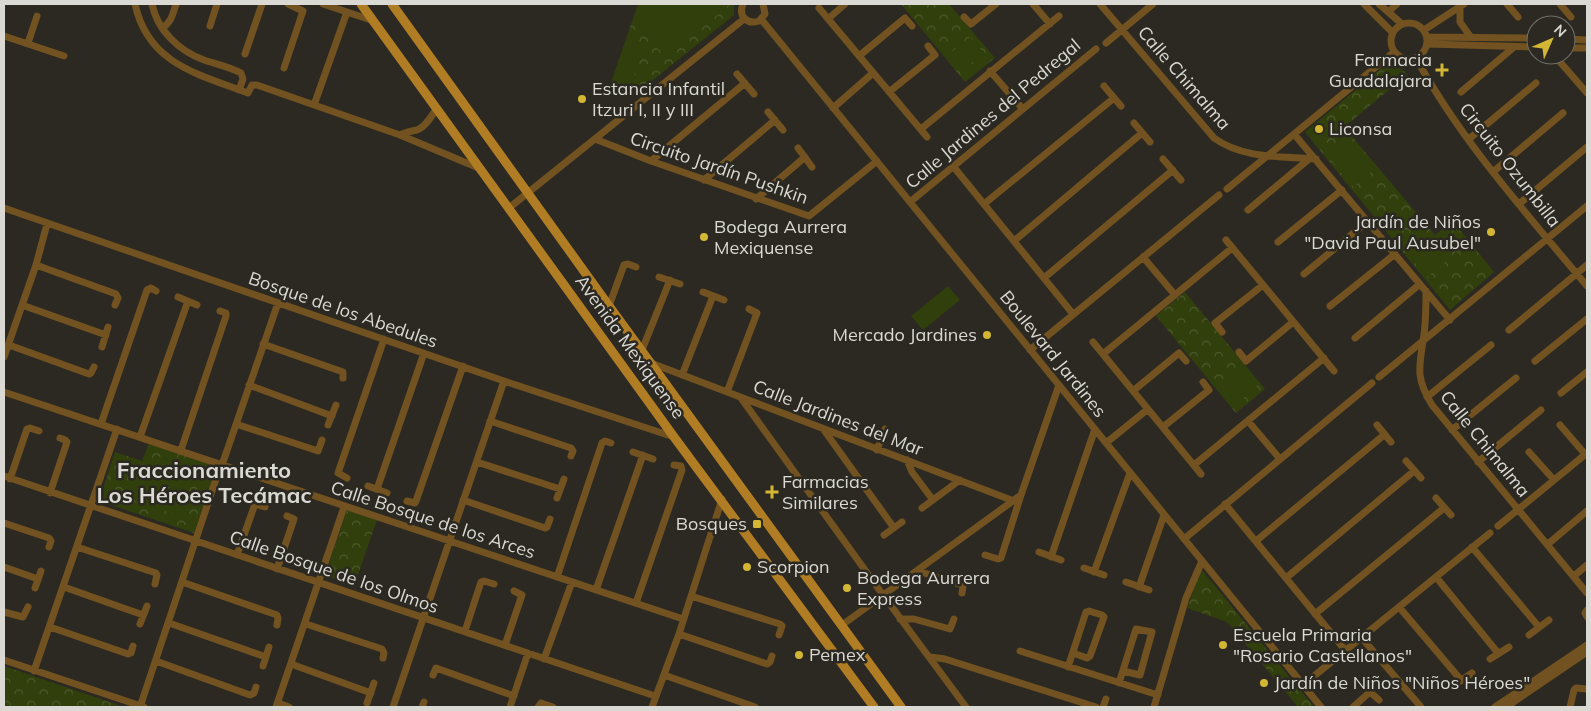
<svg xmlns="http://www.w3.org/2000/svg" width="1591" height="711" viewBox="0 0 1591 711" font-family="Mulish,sans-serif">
<defs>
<pattern id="forest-crowns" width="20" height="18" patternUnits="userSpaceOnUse" patternTransform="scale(1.25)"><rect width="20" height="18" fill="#313f0c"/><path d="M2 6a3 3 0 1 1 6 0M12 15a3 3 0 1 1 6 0" fill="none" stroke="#4e5a2e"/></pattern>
</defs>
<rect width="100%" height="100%" fill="#2b2921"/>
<path fill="url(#forest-crowns)" d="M 638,4 L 734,4 L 734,15 L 633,96 L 609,88 Z
M 901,4 L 949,4 L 995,58 L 965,82 Z
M 1388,63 L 1404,71 L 1407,75 L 1344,127 L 1435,235 L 1453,221 L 1494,272 L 1450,310 L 1305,132 Z
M 1185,292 L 1265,389 L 1236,413 L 1156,316 Z
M 149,443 L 217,466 L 194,533 L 99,501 L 115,452 L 142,461 Z
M 347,510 L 377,520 L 354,586 L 325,575 Z
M 1201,569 L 1314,707 L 1298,707 L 1227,622 L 1187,608 Z
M 4,666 L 124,707 L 4,707 Z"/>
<path fill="#313f0c" d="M 653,4 L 730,4 L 666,58 L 634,20 Z
M 970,37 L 984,53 L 962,70 L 949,54 Z
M 626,39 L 644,45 L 629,92 L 611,86 Z
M 1346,134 L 1360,150 L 1338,168 L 1325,152 Z
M 1361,152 L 1375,169 L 1353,187 L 1339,170 Z
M 1421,225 L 1434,241 L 1412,259 L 1399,243 Z
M 1435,242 L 1449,259 L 1427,277 L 1413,260 Z
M 948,286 L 960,300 L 923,330 L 911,316 Z
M 1243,371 L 1257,386 L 1237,404 L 1223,388 Z
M 157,456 L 175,463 L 159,509 L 141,503 Z
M 178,463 L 196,469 L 180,516 L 162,510 Z"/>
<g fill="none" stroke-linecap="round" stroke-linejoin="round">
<path stroke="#715220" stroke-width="7" d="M 135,4 C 148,64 198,74 248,93 L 252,85 L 257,85 L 400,135 L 481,169
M 152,4 C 157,30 179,51 204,60 C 216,64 230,67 241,73 L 243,79 L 239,90
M 323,4 L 374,21
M 743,4 C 738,16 747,25 759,21 L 765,14 L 763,4
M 1033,4 L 1050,24
M 1100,4 L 1214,138 C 1243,159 1281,156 1316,159
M 1364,4 L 1392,32
M 1379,4 L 1402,24
M 1507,4 L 1518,17
M 1560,4 L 1571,17
M 1460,6 L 1460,22 L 1470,36
M 819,8 L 927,137
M 1388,12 L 1397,4
M 964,17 L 971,24 L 996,4
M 761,19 L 1321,707
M 828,19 L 845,4
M1391 41a18 18 0 1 1 36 0a18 18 0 1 1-36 0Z
M 210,26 L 217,4
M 162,28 C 171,23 173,14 176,4
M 1424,30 L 1464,4
M 4,36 L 64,56
M 1427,37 L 1536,38
M 1566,39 L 1587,40
M 28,43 L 37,16
M 1106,43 L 1153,4
M 1427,44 L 1536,47
M 1566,48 L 1587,48
M 245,54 L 262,4
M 1554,55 L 1587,93
M 859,56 L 905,18 L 912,26
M 1416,58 C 1461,141 1527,214 1587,286
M 284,68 L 303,11 L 288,4
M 990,71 L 1022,108
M 737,74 L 754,94
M 1104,86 L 1121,106
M 889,92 L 935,55 L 928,46
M 1461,92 L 1514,47
M 314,105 L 347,12
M 833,108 L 873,73
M 768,112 L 783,130
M 1134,123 L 1150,142
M 921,129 L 1059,16
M 1294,134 L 1450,320
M 400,135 C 406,132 411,131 417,130 C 426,127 432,115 437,108
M 595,139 L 651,161 L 809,216 L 877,161
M 1469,139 L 1536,83
M 798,148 L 812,167
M 1163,159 L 1181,180
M 651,161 L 745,83
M 953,166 L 1073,314
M 1493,172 L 1563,113
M 704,180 L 775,120
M 1227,189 L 1394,52
M 756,199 L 805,157
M 910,202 L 1096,49
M 984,204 L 1114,98
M 1519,204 L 1587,147
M 4,208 L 504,381 L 674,437
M 509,208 L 744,19
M 1248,210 L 1309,159
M 1226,240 L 1334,371
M 1014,241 L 1142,133
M 1278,242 L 1342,190
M 1143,257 L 1175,295
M 36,265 L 116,294 L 118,298 L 115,305
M 1304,274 L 1368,221
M 659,277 L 680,284
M 1044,278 L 1173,170
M 1426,291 C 1426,306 1426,320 1424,334 C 1420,365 1414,376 1432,405 L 1587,593
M 703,292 L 724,300
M 178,297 L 197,305
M 22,305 L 106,335
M 609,306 L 624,265 L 628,264 L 636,267
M 1330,306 L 1395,254
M 1509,330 L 1587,265
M 1222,332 L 1215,323 L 1263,285
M 1355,338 L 1420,284
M 1093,342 L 1201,474
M 263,344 L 343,372 L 343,378
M 9,345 L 89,374 L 91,373 L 94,367
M 102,347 L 108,327
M 642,350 L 670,280
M 1030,350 L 1219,195
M 1239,352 L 1246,361 L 1293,322
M 1103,354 L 1232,248
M 4,357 L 36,265 L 47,224
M 1535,361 L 1587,319
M 651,363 L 1014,501
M 682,375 L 713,296
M 1379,377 L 1587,206
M 249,385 L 332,416
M 1133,391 L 1179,353 L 1186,361
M 4,392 L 683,619
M 727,392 L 757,313 L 749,309
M 1561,393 L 1587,372
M 1427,397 L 1491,345
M 741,398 L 883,595 L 966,707
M 490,421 L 571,448 L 573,451 L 571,456
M 1248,421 L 1280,459
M 101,424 L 147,290 L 151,288 L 156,291
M 236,424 L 318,451 L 322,440
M 328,425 L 336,405
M 1377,425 L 1391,442
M 1560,425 L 1585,454
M 1163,427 L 1209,390 L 1203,382
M 824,430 L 894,528
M 1452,430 L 1516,378
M 140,437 L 188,301
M 1106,443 L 1148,409
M 181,450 L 226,316 L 226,313 L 220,311
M 877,450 L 885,429
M 633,452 L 653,459
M 1529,452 L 1554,480
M 907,460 L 912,472 L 933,500
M 1406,461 L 1421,478
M 477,462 L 560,489
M 1478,462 L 1541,410
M 1194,465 L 1324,358
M 4,476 L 655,696
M 347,478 L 338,473 L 384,339
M 10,479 L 27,429 L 30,428 L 39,431
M 368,486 L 387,493
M 377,489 L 424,353
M 50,493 L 67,442 L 65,440 L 60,438
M 557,498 L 564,479
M 1436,498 L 1451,515
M 463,500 L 545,528 L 547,527 L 550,519
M 407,501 L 415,503 L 416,501 L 463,366
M 1225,504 L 1345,650
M 922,508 L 960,480
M 4,523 L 49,538 L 51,541 L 49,547
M 1498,526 L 1587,453
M 884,535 L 902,522
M 1184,539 L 1372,383
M 1256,541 L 1384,435
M 1548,544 L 1587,511
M 77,547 L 156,573 L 157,575 L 155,584
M 1472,547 L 1539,627
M 1039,552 L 1061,560
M 237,555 L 255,504 L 265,507
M 985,555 L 998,559 L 1001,558 L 1021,495
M 1051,557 L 1095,429
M 4,567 L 38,579
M 1084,568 L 1104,575
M 277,569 L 294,519 L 287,516
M 918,571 L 962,585 L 963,587 L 962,593
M 1094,572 L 1130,473
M 1574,576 L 1587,565
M 557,577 L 602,443 L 605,441 L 611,443
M 1436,577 L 1498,653
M 1286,578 L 1414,471
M 182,582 L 277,615 L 278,618 L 277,625
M 1126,582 L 1149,590
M 64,587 L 143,615
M 1139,587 L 1164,515
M 35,588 L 41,571
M 596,590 L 643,455
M 691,596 L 780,624 L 782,626 L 779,635
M 636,603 L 682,470 L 681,466 L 674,465
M 1399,607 L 1461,680
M 1587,610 L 1585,613 L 1587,617
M 4,612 L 23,617 L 28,607
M 1315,614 L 1444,508
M 900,619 L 914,619 L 950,629 L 954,619
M 169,623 L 266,657
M 140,624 L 147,606
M 306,624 L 382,649 L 384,653 L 383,658
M 842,625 L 1021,495 L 1059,385
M 50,627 L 128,654 L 131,653 L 133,646
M 465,631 L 481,582 L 484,581 L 494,584
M 679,634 L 767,664 L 770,662 L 772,656
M 1529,635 L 1549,620
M 1361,637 L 1421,707
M 505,645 L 522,595 L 514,591
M 1020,651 L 1158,695
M 930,657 L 945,659 L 1096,707
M 544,659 L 572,582
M 1490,659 L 1509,647
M 4,660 L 144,707
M 156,661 L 250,695 L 254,693 L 256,687
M 291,664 L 371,693
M 263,666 L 269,647
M 1068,667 L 1086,612 L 1089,611 L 1102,615 L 1104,617 L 1090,656 L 1087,658 L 1073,653
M 34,671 L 117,429
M 433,675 L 436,668 L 514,696
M 664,675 L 755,707
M 1119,683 L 1136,629 L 1152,632 L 1140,675 L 1123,671
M 1303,685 L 1490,533
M 1453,686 L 1472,673
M 278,703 L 289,707
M 367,703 L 374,683
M 140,707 L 218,473 L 222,465 L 278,303
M 276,707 L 344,507
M 393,707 L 504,381
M 422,707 L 424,702
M 510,707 L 528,653
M 538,707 L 541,703 L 553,707
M 652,707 L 679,634 L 722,499
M 1103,707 L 1106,699
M 1154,707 L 1186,598 L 1202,561
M 1353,707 L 1370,692 L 1379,700
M 1495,707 L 1587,645
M 1506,707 L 1587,652
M 1570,707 L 1574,690 L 1576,688 L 1587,689"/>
<path stroke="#b07c24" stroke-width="9" d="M 361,4 L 674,437 L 874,707
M 392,4 L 609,306 L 901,707"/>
</g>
<g fill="#d4b635" stroke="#2b2921" stroke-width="2">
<path d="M1439.5 62.5h5v5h5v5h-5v5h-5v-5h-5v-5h5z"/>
<circle cx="582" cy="99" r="5"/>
<circle cx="1319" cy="129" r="5"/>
<circle cx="1491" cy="232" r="5"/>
<circle cx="704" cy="237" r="5"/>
<circle cx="987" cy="335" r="5"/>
<path d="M769.5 484.5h5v5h5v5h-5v5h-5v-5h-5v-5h5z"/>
<rect x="752" y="519" width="10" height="10" rx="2.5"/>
<circle cx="747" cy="567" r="5"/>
<circle cx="847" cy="588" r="5"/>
<circle cx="1223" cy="645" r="5"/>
<circle cx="799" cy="655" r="5"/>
<circle cx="1264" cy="683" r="5"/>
</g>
<g text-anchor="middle" stroke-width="5" stroke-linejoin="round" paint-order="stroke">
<g font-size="18" fill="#dad9d4" stroke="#2b2921" text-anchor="start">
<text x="1432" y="66" text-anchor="end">Farmacia<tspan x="1432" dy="21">Guadalajara</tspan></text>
<text x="592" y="95">Estancia Infantil<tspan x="592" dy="21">Itzuri I, II y III</tspan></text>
<text x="1329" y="135">Liconsa</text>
<text x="1481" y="228" text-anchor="end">Jardín de Niños<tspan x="1481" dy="21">"David Paul Ausubel"</tspan></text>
<text x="714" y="233">Bodega Aurrera<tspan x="714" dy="21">Mexiquense</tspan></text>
<text x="977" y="341" text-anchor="end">Mercado Jardines</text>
<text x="782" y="488">Farmacias<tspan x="782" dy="21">Similares</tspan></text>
<text x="747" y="530" text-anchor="end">Bosques</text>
<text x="757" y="573">Scorpion</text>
<text x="857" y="584">Bodega Aurrera<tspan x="857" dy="21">Express</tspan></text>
<text x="1233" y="641">Escuela Primaria<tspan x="1233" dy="21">"Rosario Castellanos"</tspan></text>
<text x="809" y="661">Pemex</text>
<text x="1274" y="689">Jardín de Niños "Niños Héroes"</text>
</g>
<g font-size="18" fill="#dad9d4" stroke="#2b2921">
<text transform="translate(1184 78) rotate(49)" y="6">Calle Chimalma</text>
<text transform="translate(993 114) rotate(-40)" y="6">Calle Jardines del Pedregal</text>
<text transform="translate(1510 165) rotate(52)" y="6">Circuito Ozumbilla</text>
<text transform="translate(719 168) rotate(19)" y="6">Circuito Jardín Pushkin</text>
<text transform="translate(343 310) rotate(19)" y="6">Bosque de los Abedules</text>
<text transform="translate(630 347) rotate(54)" y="6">Avenida Mexiquense</text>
<text transform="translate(1053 354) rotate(51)" y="6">Boulevard Jardines</text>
<text transform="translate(838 418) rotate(21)" y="6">Calle Jardines del Mar</text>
<text transform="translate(1485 444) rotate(51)" y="6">Calle Chimalma</text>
<text transform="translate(433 520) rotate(18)" y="6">Calle Bosque de los Arces</text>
<text transform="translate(334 572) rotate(19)" y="6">Calle Bosque de los Olmos</text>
</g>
<g font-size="22" font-weight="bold" fill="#dad9d4" stroke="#2b2921">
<text x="204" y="478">Fraccionamiento<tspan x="204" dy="25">Los Héroes Tecámac</tspan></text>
</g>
</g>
<rect width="1591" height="711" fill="none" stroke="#dad9d4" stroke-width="10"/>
<g transform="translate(1551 40) rotate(45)"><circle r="24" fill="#2b2921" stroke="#716f69"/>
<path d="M0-4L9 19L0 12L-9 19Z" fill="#d4b635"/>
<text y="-8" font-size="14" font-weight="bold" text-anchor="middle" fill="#dad9d4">N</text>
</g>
</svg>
